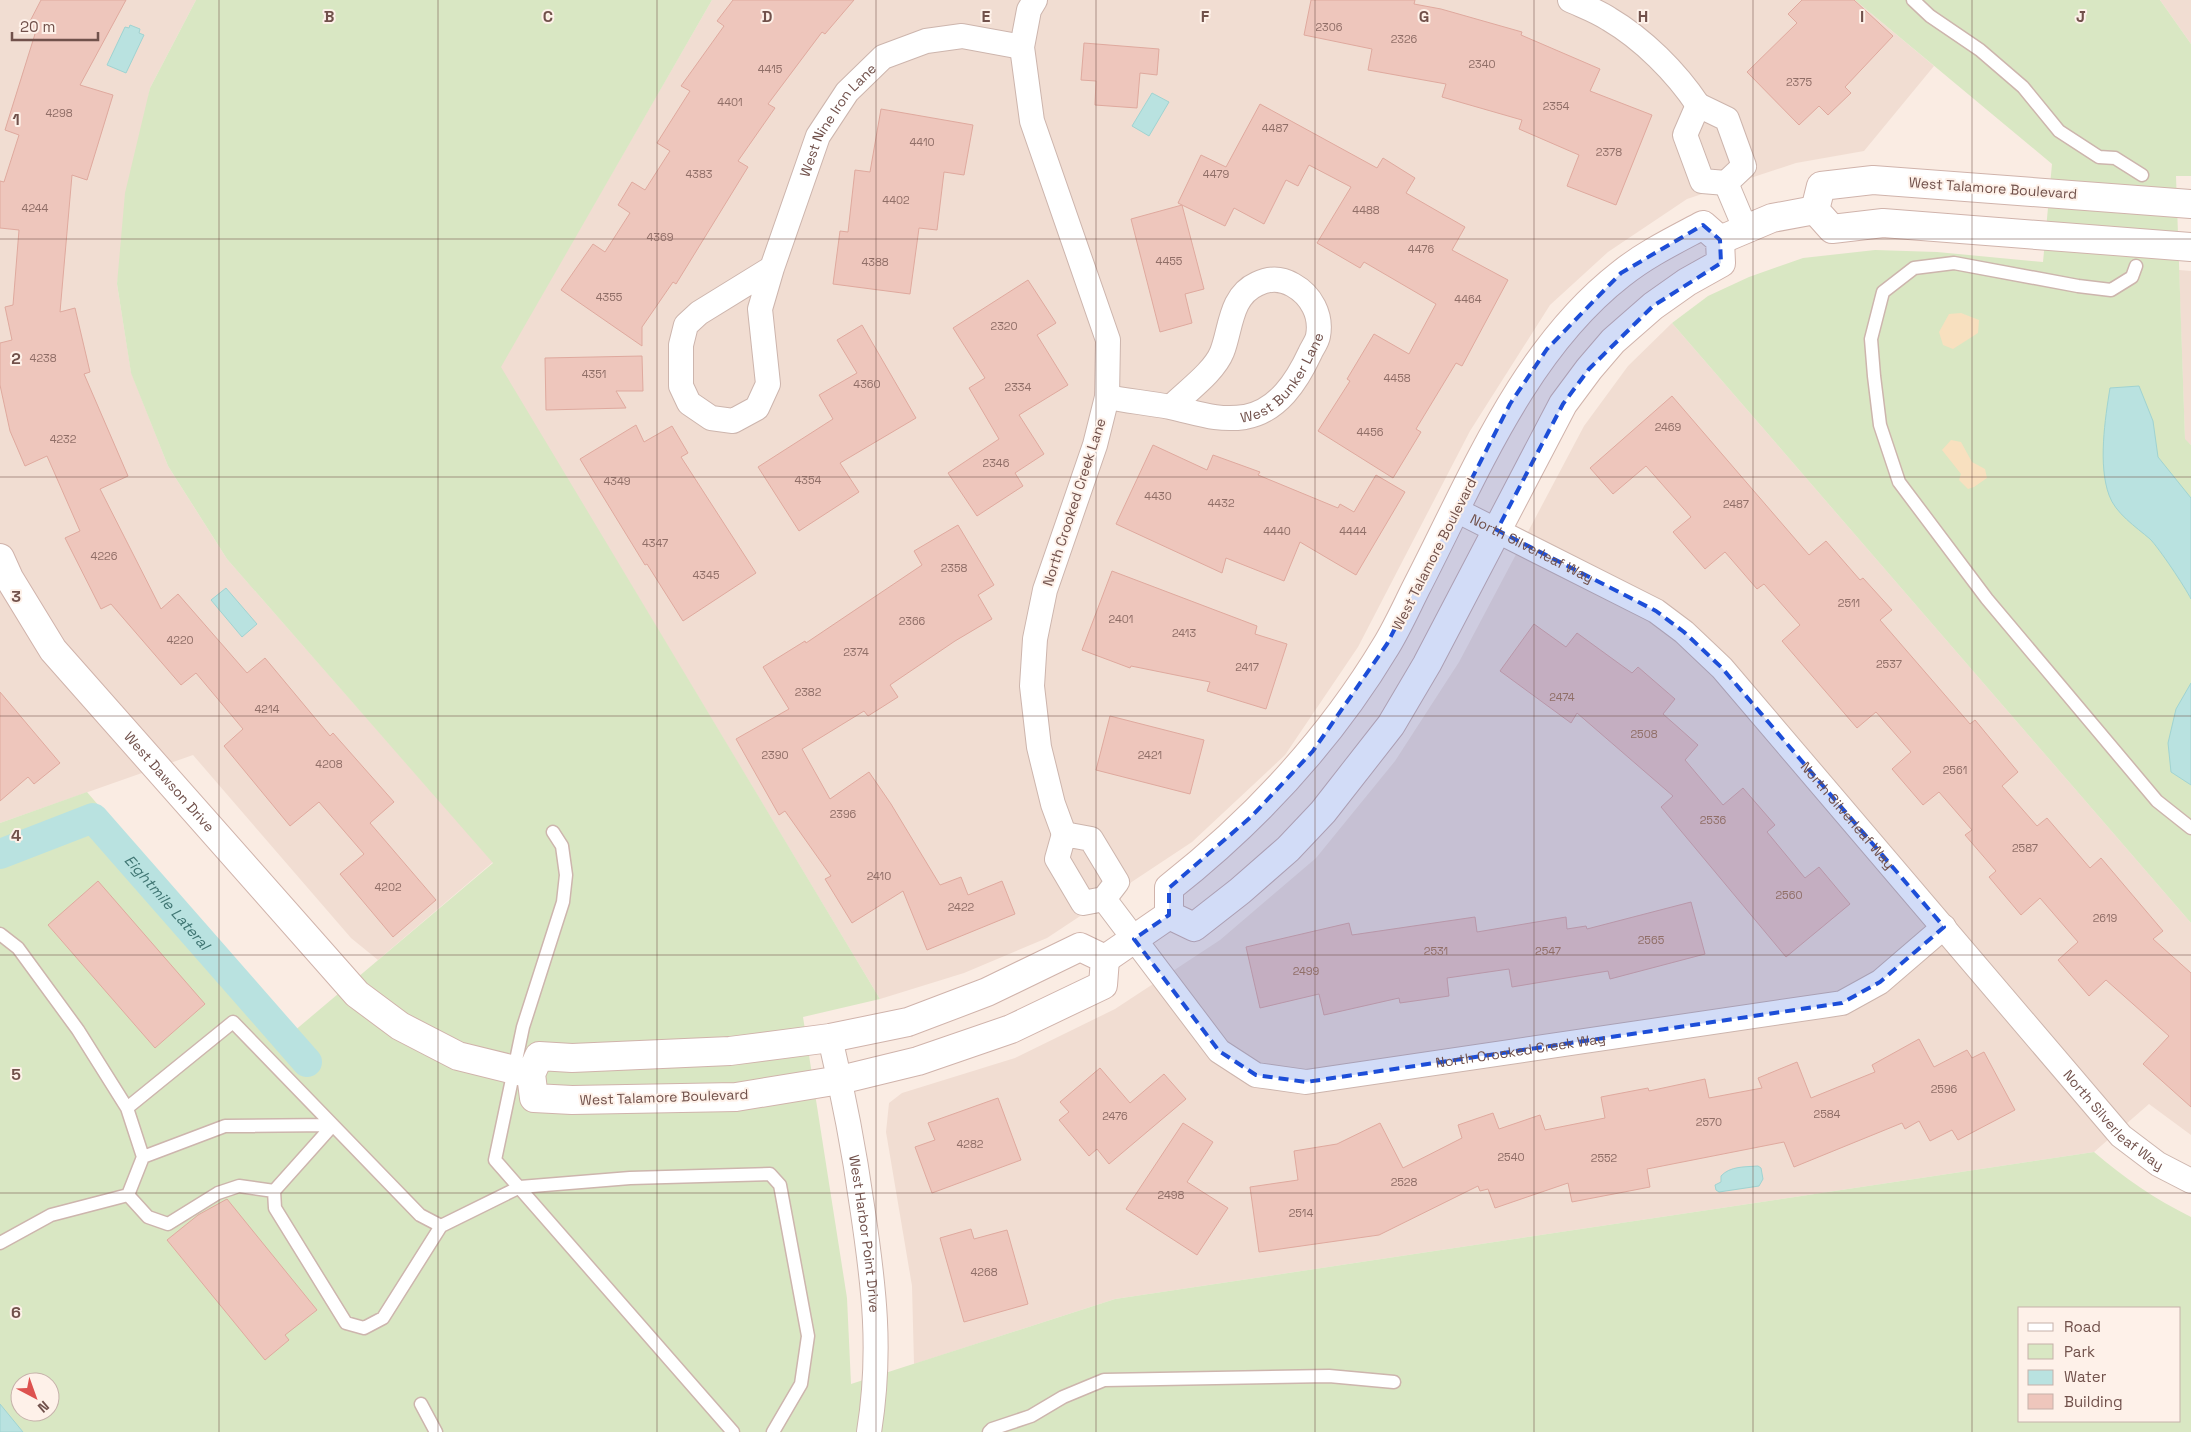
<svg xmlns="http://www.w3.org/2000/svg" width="2191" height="1432" viewBox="0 0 2191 1432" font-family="'Space Grotesk',sans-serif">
<rect width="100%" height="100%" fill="#faece3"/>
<path fill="#f1ddd2" d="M 0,0 L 196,0 L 150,88 L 117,284 L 131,372 L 168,466 L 227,559 L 493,862 L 378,960 L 351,938 L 193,755 L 0,823 Z
M 712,0 L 1855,0 L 1934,66 L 1864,151 L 1796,163 L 1687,199 L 1608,252 L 1550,305 L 1470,431 L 1358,647 L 1285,755 L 1192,842 L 1047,938 L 964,973 L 880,999 L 500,367 Z
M 2160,0 L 2191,0 L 2191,44 Z
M 2179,270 L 2191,271 L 2191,445 L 2185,440 Z
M 1672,323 L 2191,923 L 2191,1135 L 2149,1104 L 2094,1152 L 1115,1299 L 914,1364 L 912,1286 L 886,1132 L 889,1103 L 902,1093 L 1015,1058 L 1115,1009 L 1220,940 L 1316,858 L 1395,761 L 1459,662 L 1584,426 L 1628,366 Z"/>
<path fill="#d9e7c3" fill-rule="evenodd" d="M 196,0 L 712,0 L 501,367 L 880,999 L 803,1017 L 847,1298 L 851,1384 L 1115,1299 L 2094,1152 C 2124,1178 2155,1199 2191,1217 L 2191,1432 L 0,1432 L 0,823 L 87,792 L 293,1032 L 493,863 L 227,559 L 168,466 L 131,373 L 117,284 L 125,193 L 150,88 ZM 2020,1308 L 2180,1308 L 2180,1421 L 2020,1421 ZM 20,1382 L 50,1382 L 50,1412 L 20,1412 Z
M 1855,0 L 2160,0 L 2191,44 L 2191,176 L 2176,176 L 2185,439 L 2191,445 L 2191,923 L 1672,323 L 1708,296 L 1749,277 L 1803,258 L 1875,250 L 1937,252 L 2043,262 L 2052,164 Z"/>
<path fill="#f8e0bf" d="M 1961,313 L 1979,320 L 1978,333 L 1953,349 L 1943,345 L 1939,332 L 1949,314 Z
M 1951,440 L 1961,442 L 1972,462 L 1985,469 L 1987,478 L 1974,487 L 1968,489 L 1959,480 L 1961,474 L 1942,450 Z"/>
<path fill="#b9e2e0" stroke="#a0d3d1" d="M 130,25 L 140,29 L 139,33 L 144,35 L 126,73 L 107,65 L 125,27 L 129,28 Z
M 1152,93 L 1169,102 L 1149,136 L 1132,126 Z
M 2139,386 L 2153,421 L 2158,457 L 2191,498 L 2191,599 C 2185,587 2159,548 2150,539 C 2136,527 2115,513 2109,495 C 2098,465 2105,419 2110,388 Z
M 226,588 L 257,624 L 242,637 L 211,600 Z
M 2191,683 L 2191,785 L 2171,772 L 2168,743 L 2176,709 Z
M 1758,1166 L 1761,1168 L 1763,1179 L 1759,1186 L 1719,1192 L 1716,1190 L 1715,1185 L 1721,1182 L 1721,1176 C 1730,1166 1745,1167 1758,1166 Z
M 0,1404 L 23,1432 L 0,1432 Z"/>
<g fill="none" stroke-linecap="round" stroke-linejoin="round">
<path stroke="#b9e2e0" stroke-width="30" id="s1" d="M 0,854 L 93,818 L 307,1062"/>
</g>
<path fill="#eec6bc" stroke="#dfa99e" d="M 41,0 L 126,0 L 80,85 L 113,95 L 87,180 L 72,175 L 60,312 L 75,308 L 90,372 L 84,374 L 128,476 L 100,489 L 161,609 L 178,594 L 247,673 L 265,658 L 330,736 L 333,733 L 394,802 L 370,823 L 436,900 L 393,937 L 340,874 L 364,854 L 319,802 L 290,826 L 224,746 L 243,729 L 196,673 L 181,685 L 111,604 L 101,609 L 65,538 L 80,531 L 47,456 L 25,466 L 10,431 L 0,385 L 0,343 L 12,340 L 5,307 L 13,305 L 19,230 L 0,228 L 0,181 L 4,182 L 19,135 L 5,130 L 35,34 L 26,29 Z
M 733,0 L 854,0 L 825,34 L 822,32 L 768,104 L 775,108 L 738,161 L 748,167 L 676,284 L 673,282 L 642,327 L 642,346 L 561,290 L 593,244 L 605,252 L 630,213 L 618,205 L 632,182 L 645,190 L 670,151 L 657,143 L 690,91 L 681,86 L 724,26 L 717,21 Z
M 1311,0 L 1415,0 L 1414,4 L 1441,9 L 1522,32 L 1521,35 L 1600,69 L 1590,91 L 1652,115 L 1616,205 L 1567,186 L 1579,155 L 1519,129 L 1522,120 L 1442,97 L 1446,84 L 1368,70 L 1372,49 L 1304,35 Z
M 1802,0 L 1854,0 L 1893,36 L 1845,87 L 1851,93 L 1828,115 L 1819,106 L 1799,125 L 1747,72 L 1797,23 L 1788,14 Z
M 1084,43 L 1159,49 L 1157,75 L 1140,73 L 1137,108 L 1095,105 L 1096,81 L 1081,80 Z
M 1260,104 L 1377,168 L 1383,158 L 1415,178 L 1406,193 L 1465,227 L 1452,250 L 1508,280 L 1462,366 L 1456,363 L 1416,429 L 1421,432 L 1393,478 L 1318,431 L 1350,381 L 1347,379 L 1374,334 L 1409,354 L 1436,304 L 1364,262 L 1360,268 L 1317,243 L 1351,187 L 1309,165 L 1298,186 L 1286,180 L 1264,224 L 1234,208 L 1225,226 L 1182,205 L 1204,289 L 1185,294 L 1192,323 L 1160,332 L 1131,219 L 1182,205 L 1178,203 L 1201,155 L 1226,167 Z
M 881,109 L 973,125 L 964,175 L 944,172 L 937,230 L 919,228 L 910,294 L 833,284 L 840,231 L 848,232 L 855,170 L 870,172 Z
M 1028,280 L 1056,323 L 1037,335 L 1068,385 L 1019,415 L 1044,454 L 1015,473 L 1023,486 L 977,516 L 948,473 L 999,439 L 969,388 L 985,378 L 953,328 Z
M 862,325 L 916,418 L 840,463 L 859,492 L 799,531 L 758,467 L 833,419 L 819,395 L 857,373 L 837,340 Z
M 642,356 L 643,391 L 616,391 L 626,408 L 546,410 L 545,358 Z
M 1672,396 L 1809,555 L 1826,541 L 1860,580 L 1863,578 L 1892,610 L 1880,620 L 1970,724 L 1975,720 L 2018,772 L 2002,786 L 2037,826 L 2047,818 L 2090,868 L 2101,858 L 2163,931 L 2153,939 L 2191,973 L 2191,1107 L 2143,1064 L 2169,1036 L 2106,980 L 2089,996 L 2058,960 L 2078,942 L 2040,898 L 2021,915 L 1989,877 L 1996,871 L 1965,835 L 1972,830 L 1939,792 L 1923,805 L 1892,769 L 1911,752 L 1876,712 L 1857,728 L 1782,641 L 1800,625 L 1764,584 L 1757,589 L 1725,552 L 1705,569 L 1673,532 L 1691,517 L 1646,466 L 1613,494 L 1590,468 Z
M 636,425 L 644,442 L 672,426 L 688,453 L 681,457 L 756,573 L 683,621 L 647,564 L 645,565 L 580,459 Z
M 1153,445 L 1207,470 L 1213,455 L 1260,472 L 1258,475 L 1338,508 L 1340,504 L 1354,512 L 1376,475 L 1405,492 L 1356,575 L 1300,542 L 1284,581 L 1226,558 L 1222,573 L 1116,524 Z
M 958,525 L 994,585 L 978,595 L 992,619 L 955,641 L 890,685 L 898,697 L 868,716 L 864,711 L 802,749 L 830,799 L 869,772 L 891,804 L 940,885 L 961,877 L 968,895 L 1002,881 L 1015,914 L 927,950 L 903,891 L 852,923 L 825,879 L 831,876 L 785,811 L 779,815 L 736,739 L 789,709 L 763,667 L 805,641 L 806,643 L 922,565 L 914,551 Z
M 1112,571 L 1257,626 L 1255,634 L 1287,644 L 1266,709 L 1207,691 L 1210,682 L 1131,666 L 1130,668 L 1082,650 Z
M 1534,624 L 1566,647 L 1577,633 L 1632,673 L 1638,667 L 1675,699 L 1663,714 L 1698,745 L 1685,760 L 1723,805 L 1743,788 L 1775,825 L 1767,832 L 1805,878 L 1819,867 L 1850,904 L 1786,957 L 1661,807 L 1673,796 L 1577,713 L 1571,723 L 1500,671 Z
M 0,692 L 60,763 L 34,784 L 28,777 L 0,801 Z
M 1110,716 L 1204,740 L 1190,794 L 1096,770 Z
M 98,881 L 205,1004 L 155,1048 L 48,925 Z
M 1691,902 L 1705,954 L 1610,979 L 1608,971 L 1512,987 L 1509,969 L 1447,978 L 1449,996 L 1400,1003 L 1399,998 L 1324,1015 L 1319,994 L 1260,1008 L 1246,947 L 1349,923 L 1352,935 L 1475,917 L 1477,932 L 1566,917 L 1567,929 L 1586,926 L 1587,929 Z
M 1919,1039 L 1934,1067 L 1967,1050 L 1972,1058 L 1984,1052 L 2015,1110 L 1958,1140 L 1952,1130 L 1930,1141 L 1919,1121 L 1905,1129 L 1902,1123 L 1794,1167 L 1784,1142 L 1647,1169 L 1650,1187 L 1572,1202 L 1568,1183 L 1495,1208 L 1488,1189 L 1480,1191 L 1478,1186 L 1379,1235 L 1259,1252 L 1250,1187 L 1298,1180 L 1294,1151 L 1337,1144 L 1380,1123 L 1403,1168 L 1462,1138 L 1458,1125 L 1493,1113 L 1499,1129 L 1540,1115 L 1545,1130 L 1605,1118 L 1601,1097 L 1648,1088 L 1649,1091 L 1705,1079 L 1709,1098 L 1762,1088 L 1758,1078 L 1797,1062 L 1811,1098 L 1875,1072 L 1872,1065 Z
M 1100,1068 L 1130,1103 L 1164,1074 L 1186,1099 L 1109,1164 L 1097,1149 L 1089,1156 L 1059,1120 L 1069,1112 L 1060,1102 Z
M 998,1098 L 1021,1160 L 932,1193 L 915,1147 L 935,1140 L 928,1123 Z
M 1183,1123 L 1213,1142 L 1187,1182 L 1228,1208 L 1197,1255 L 1126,1209 Z
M 227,1199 L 317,1310 L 285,1335 L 289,1340 L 265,1360 L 167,1240 L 198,1215 Z
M 971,1229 L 974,1239 L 1007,1230 L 1028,1304 L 964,1322 L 940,1238 Z"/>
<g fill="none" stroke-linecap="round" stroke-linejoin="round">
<defs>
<path id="lane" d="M 1913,0 L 1930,16 L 1980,50 L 2023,87 L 2059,131 L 2099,157 L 2115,158 L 2142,175
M 2136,266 L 2132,277 L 2111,290 L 2078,286 L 1954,263 L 1914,268 L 1883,292 L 1871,339 L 1874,376 L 1880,425 L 1899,482 L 1987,599 L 2157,801 L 2191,828
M 553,832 L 562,846 L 566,875 L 563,902 L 523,1027 L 495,1160 L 733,1432
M 0,934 L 18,948 L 78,1030 L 127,1108
M 143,1157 L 225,1126 L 333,1125 L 274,1191 L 275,1208 L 346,1323 L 364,1328 L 383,1318 L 441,1226
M 274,1191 L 239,1186 L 218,1193 L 168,1224 L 148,1217 L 128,1195 L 143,1157 L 127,1108 L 233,1022 L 420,1215 L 441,1226 L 520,1187 L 630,1178 L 770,1174 L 780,1185 L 808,1336 L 801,1384 L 773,1432
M 0,1243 L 51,1215 L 128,1195
M 421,1404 L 436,1432
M 989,1432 L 992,1429 L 1031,1416 L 1063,1397 L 1104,1380 L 1329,1376 L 1394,1382"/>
<g id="street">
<path d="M 1035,0 L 1029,10 L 1022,47 L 1032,121 L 1108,340 L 1107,397 L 1095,445 L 1045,590 L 1035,639 L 1032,686 L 1039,747 L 1053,804 L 1064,834"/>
<path d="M 1570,0 C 1583,6 1597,11 1609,19 C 1643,39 1676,72 1698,105"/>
<path d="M 1698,105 L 1727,119 L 1744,166 L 1726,183 L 1702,181 L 1685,135 Z"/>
<path d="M 1726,183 L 1745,228"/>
<path id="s2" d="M 772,268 L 760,309 L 768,384 L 757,408 L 733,421 L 711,418 L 689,403 L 681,386 L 681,345 L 686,325 L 699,313 L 772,268 L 818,136 L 847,92 L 883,57 L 926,41 L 962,36 L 1022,47"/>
<path id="s3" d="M 1107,397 C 1128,401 1149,403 1170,407 C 1198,413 1216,421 1245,417 C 1278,411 1297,381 1310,353 C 1312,348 1317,342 1318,336 C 1322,315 1311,295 1293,285 C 1281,278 1269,278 1257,284 C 1230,296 1231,329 1222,352 C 1214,372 1187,391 1171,407"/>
<path id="s4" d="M 1456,510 L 1656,611 L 1684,632 L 1722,668 L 2121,1136 L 2158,1164 L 2191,1181"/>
<path d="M 1064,834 L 1091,839 L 1117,882 L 1104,899 L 1083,903 L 1057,859 Z"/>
<path id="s5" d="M 1104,899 L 1219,1051 L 1256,1075 L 1306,1082 L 1842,1003 L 1880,982 L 1944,927"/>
<path id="s6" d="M 830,1038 C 843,1093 854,1149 862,1206 C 874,1286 882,1351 869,1432"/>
</g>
<g id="secondary">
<path d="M 2191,204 L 1873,180 L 1821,186 L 1815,210 L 1832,229 L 1883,223 L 2191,247"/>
<path d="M 1703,225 L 1720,240 L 1721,263 L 1687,282 L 1653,306 L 1613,341 L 1589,369 L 1563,404 L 1427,664 L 1391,725 L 1323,812 L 1288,849 L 1240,891 L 1194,927 L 1169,915 L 1169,888 C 1255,820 1329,741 1386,646 C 1397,628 1406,608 1416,588 C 1472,480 1522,351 1621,274 C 1646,254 1675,240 1703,225 Z"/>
<path d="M 1720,240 L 1772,218 L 1815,210"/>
<path id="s7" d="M 0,558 L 9,578 L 53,650 L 357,994 L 400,1026 L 458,1056 L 531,1074"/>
<path d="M 1080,947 L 1105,959 L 1103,985 L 1011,1029 L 918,1061 L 840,1080 L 736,1097 L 572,1100 L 534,1098 L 531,1074 L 539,1056 L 572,1058 L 730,1051 L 830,1038 L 908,1022 L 987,992 Z"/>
<path d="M 1105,959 L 1169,915"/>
</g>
</defs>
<use href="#lane" stroke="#cdb5ad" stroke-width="15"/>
<use href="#street" stroke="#cdb5ad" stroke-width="26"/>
<use href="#secondary" stroke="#d0b3ab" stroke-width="30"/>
<use href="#lane" stroke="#fff" stroke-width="12"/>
<use href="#street" stroke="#fff" stroke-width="24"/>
<use href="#secondary" stroke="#fff" stroke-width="28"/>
</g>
<path fill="#1d4ed8" fill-opacity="0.2" stroke="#1d4ed8" stroke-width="4" stroke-dasharray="10 6" stroke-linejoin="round" d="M 1703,225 L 1720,240 L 1721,263 L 1653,306 L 1589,369 L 1563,404 L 1497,530 L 1656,611 L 1684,632 L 1722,668 L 1944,927 L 1880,982 L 1842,1003 L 1306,1082 L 1256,1075 L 1219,1051 L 1134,939 L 1169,915 L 1169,888 L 1252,816 L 1313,751 L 1387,644 L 1510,404 L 1547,349 L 1621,273 Z"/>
<path fill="none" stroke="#71514b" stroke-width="1" stroke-opacity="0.55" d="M 219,0 L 219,1432M 438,0 L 438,1432M 657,0 L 657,1432M 876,0 L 876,1432M 1096,0 L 1096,1432M 1315,0 L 1315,1432M 1534,0 L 1534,1432M 1753,0 L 1753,1432M 1972,0 L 1972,1432M 0,239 L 2191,239M 0,477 L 2191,477M 0,716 L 2191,716M 0,955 L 2191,955M 0,1193 L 2191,1193"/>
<g text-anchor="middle" stroke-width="4" stroke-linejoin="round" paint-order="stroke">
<g font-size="11" fill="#906e67">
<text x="1329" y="31">2306</text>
<text x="1404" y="43">2326</text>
<text x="1482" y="68">2340</text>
<text x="770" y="73">4415</text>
<text x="1799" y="86">2375</text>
<text x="730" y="106">4401</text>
<text x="1556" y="110">2354</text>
<text x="59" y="117">4298</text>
<text x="1275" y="132">4487</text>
<text x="922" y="146">4410</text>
<text x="1609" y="156">2378</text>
<text x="699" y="178">4383</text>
<text x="1216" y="178">4479</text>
<text x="896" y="204">4402</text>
<text x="35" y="212">4244</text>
<text x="1366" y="214">4488</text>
<text x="660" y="241">4369</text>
<text x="1421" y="253">4476</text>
<text x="1169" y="265">4455</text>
<text x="875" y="266">4388</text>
<text x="609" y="301">4355</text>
<text x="1468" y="303">4464</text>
<text x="1004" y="330">2320</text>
<text x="43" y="362">4238</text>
<text x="594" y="378">4351</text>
<text x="1397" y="382">4458</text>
<text x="867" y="388">4360</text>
<text x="1018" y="391">2334</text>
<text x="1668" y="431">2469</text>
<text x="1370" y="436">4456</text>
<text x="63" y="443">4232</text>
<text x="996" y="467">2346</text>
<text x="808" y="484">4354</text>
<text x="617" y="485">4349</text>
<text x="1158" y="500">4430</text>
<text x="1221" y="507">4432</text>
<text x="1736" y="508">2487</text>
<text x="1277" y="535">4440</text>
<text x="1353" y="535">4444</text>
<text x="655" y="547">4347</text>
<text x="104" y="560">4226</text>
<text x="954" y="572">2358</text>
<text x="706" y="579">4345</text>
<text x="1849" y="607">2511</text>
<text x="1121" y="623">2401</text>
<text x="912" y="625">2366</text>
<text x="1184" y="637">2413</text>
<text x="180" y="644">4220</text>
<text x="856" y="656">2374</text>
<text x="1889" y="668">2537</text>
<text x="1247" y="671">2417</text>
<text x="808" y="696">2382</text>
<text x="1562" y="701">2474</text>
<text x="267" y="713">4214</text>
<text x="1644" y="738">2508</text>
<text x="775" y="759">2390</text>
<text x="1150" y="759">2421</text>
<text x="329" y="768">4208</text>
<text x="1955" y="774">2561</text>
<text x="843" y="818">2396</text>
<text x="1713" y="824">2536</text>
<text x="2025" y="852">2587</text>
<text x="879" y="880">2410</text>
<text x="388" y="891">4202</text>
<text x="1789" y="899">2560</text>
<text x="961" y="911">2422</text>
<text x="2105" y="922">2619</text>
<text x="1651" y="944">2565</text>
<text x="1436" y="955">2531</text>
<text x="1548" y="955">2547</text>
<text x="1306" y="975">2499</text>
<text x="1944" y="1093">2596</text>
<text x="1827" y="1118">2584</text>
<text x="1115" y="1120">2476</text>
<text x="1709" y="1126">2570</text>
<text x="970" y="1148">4282</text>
<text x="1511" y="1161">2540</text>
<text x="1604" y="1162">2552</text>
<text x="1404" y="1186">2528</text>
<text x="1171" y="1199">2498</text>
<text x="1301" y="1217">2514</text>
<text x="984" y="1276">4268</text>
</g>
<g font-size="14" fill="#71514b" stroke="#fef1e9">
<text dy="5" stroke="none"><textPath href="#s2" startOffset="568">West Nine Iron Lane</textPath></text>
<text transform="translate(1993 188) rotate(4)" y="5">West Talamore Boulevard</text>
<text dy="5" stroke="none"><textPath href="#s3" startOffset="196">West Bunker Lane</textPath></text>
<text transform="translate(1074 502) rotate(-72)" y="5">North Crooked Creek Lane</text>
<text dy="5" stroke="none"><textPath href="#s4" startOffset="85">North Silverleaf Way</textPath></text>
<text transform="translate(1434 554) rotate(-63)" y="5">West Talamore Boulevard</text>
<text dy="5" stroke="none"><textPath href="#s7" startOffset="282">West Dawson Drive</textPath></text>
<text dy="5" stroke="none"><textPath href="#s4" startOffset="505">North Silverleaf Way</textPath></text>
<text dy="5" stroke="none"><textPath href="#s5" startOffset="502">North Crooked Creek Way</textPath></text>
<text transform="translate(664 1097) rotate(-2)" y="5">West Talamore Boulevard</text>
<text dy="5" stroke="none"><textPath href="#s4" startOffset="910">North Silverleaf Way</textPath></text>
<text dy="5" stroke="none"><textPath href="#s6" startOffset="199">West Harbor Point Drive</textPath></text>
</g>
<g font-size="15" font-style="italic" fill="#407673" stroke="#fef1e9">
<text dy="5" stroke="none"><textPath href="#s1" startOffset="212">Eightmile Lateral</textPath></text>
</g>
</g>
<g font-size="16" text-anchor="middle" font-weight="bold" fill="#71514b" stroke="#fef1e9" stroke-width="4" stroke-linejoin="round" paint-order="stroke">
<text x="329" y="22">B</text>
<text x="548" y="22">C</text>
<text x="767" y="22">D</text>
<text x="986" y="22">E</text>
<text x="1205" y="22">F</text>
<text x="1424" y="22">G</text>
<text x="1643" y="22">H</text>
<text x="1862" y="22">I</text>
<text x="2081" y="22">J</text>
<text x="16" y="125">1</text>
<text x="16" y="364">2</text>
<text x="16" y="602">3</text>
<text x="16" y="841">4</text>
<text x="16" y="1080">5</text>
<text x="16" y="1318">6</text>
</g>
<rect x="2018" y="1307" width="162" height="115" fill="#fef1e9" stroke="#c6b1aa"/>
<rect x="2028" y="1323" width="25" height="8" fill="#ffffff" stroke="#c6b1aa"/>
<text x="2064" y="1332" font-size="15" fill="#71514b">Road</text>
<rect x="2028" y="1344" width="25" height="15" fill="#d9e7c3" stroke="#c6b1aa"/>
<text x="2064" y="1357" font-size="15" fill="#71514b">Park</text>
<rect x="2028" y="1370" width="25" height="15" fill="#b9e2e0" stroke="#c6b1aa"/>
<text x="2064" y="1382" font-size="15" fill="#71514b">Water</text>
<rect x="2028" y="1394" width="25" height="15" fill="#eec6bc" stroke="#c6b1aa"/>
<text x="2064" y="1407" font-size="15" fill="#71514b">Building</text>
<g transform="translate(35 1397) rotate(139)"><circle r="24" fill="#fef1e9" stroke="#c6b1aa"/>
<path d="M0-4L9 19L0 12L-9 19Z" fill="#dd524f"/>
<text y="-8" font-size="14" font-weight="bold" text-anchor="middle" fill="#71514b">N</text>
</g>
<path d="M12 32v8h86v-8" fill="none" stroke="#71514b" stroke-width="2.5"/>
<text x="20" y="32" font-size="15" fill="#71514b" stroke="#fef1e9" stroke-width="4" paint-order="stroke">20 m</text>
</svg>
